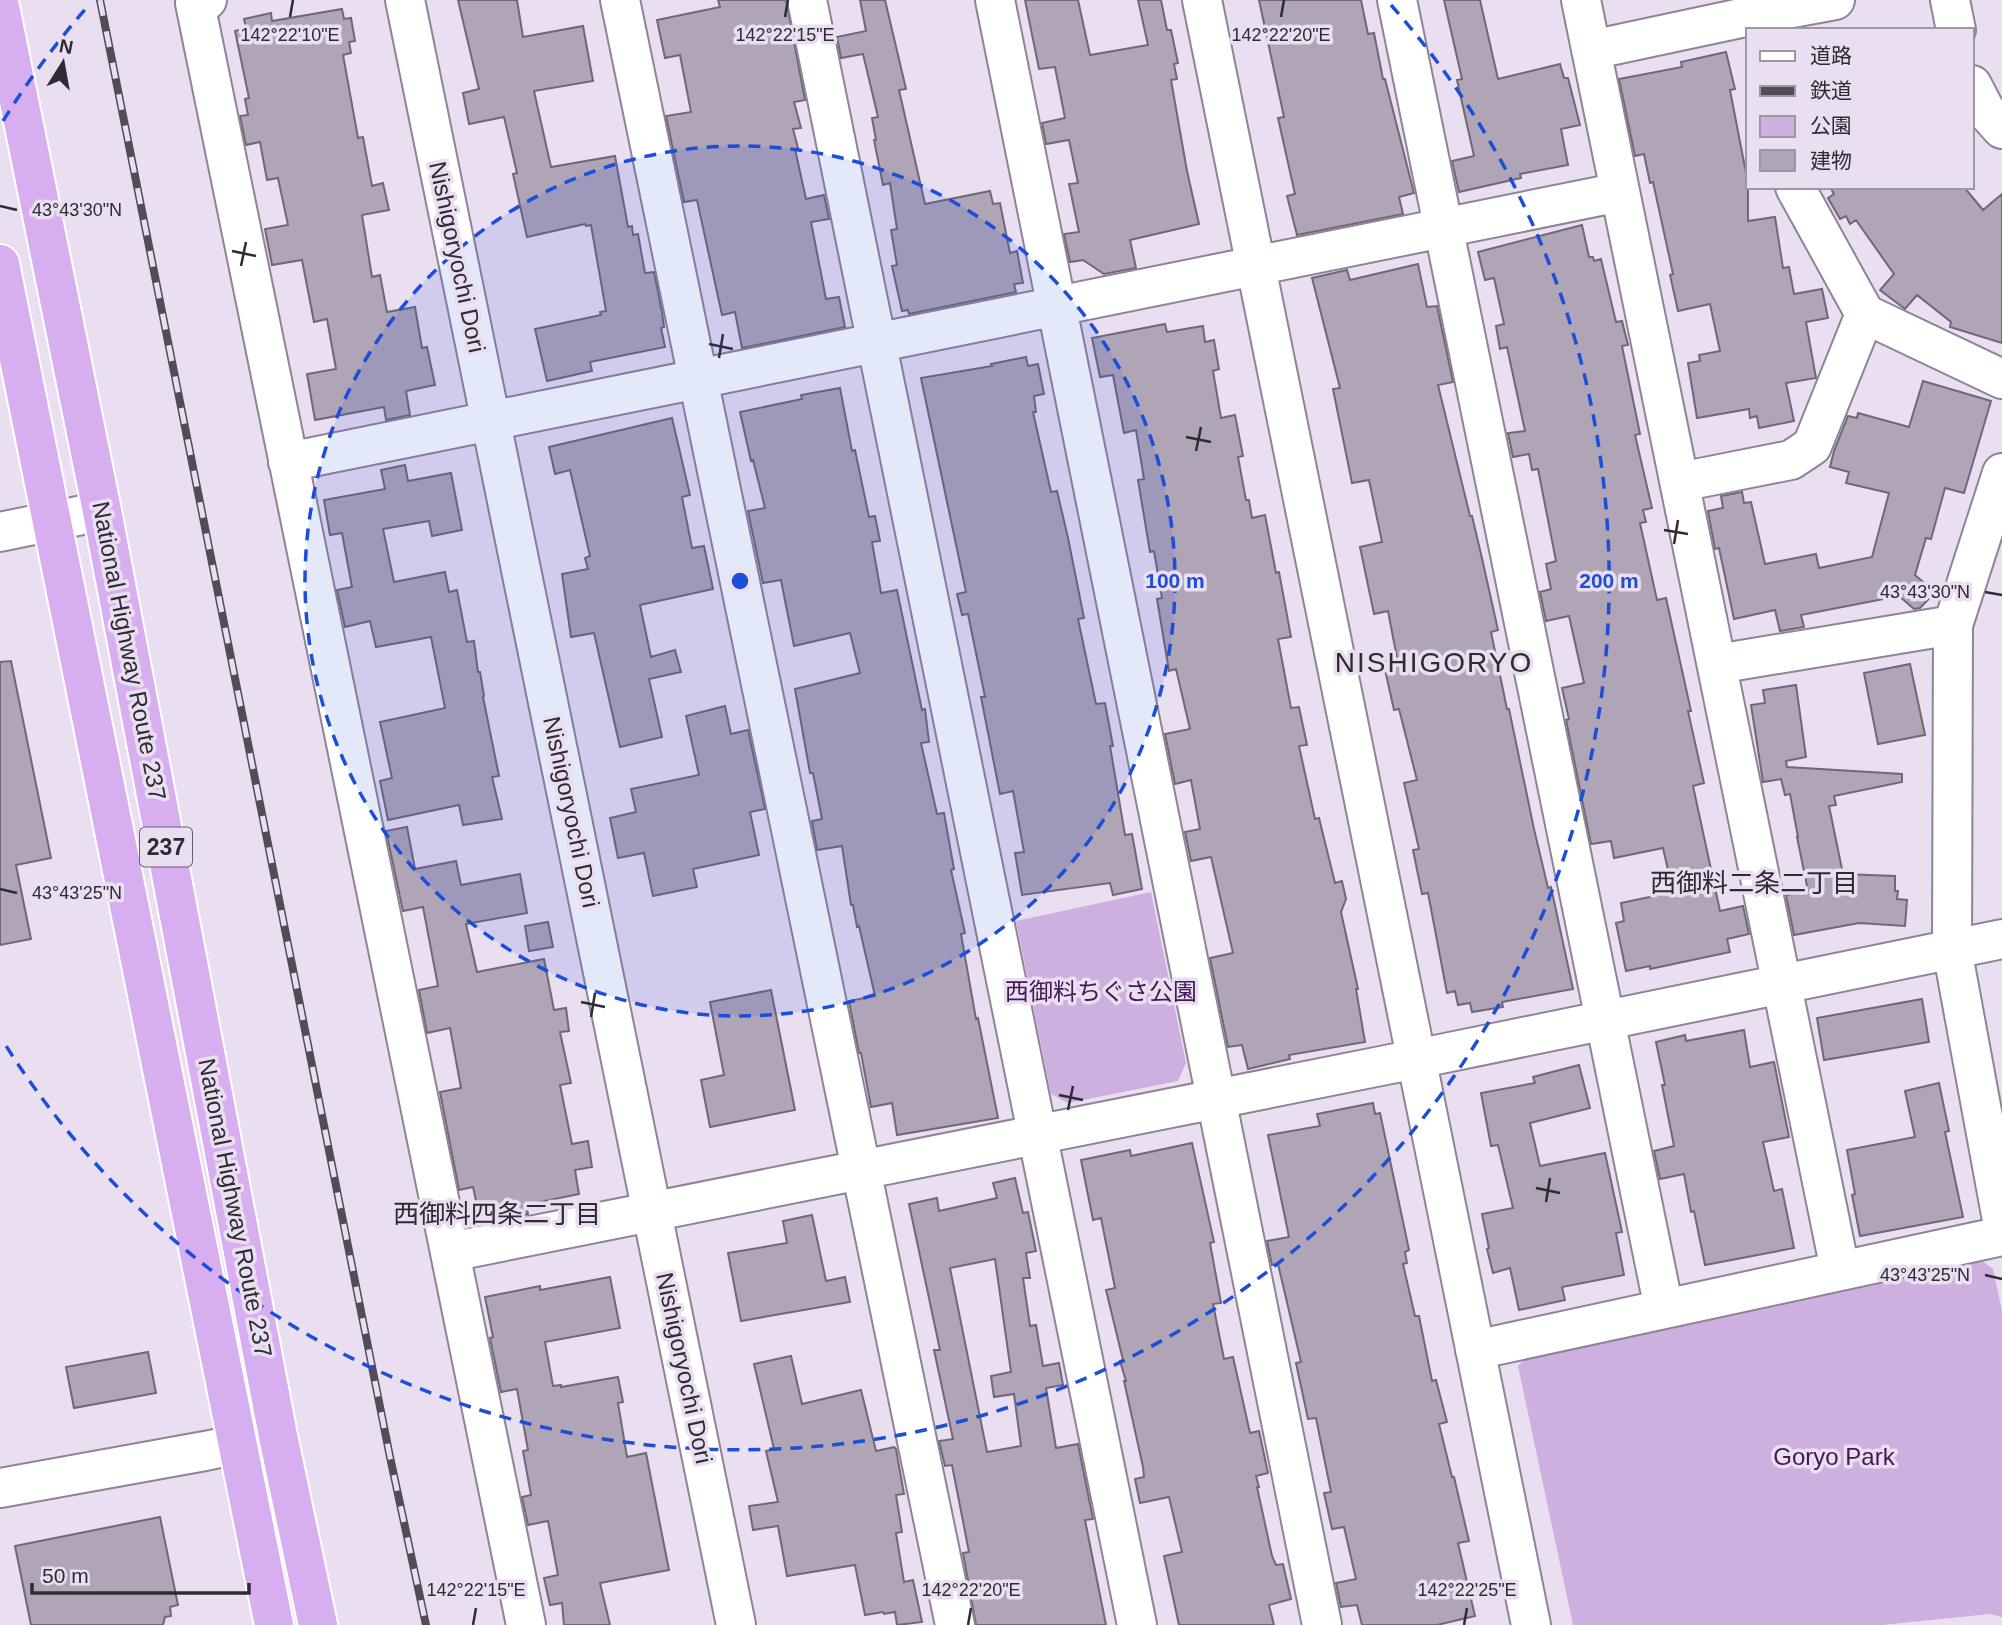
<svg xmlns="http://www.w3.org/2000/svg" width="2002" height="1625" viewBox="0 0 2002 1625" font-family="Helvetica,'Noto Sans JP',sans-serif">
<rect width="100%" height="100%" fill="#eadef1"/>
<path fill="#cdafe0" d="M 1151,892 L 1186,1063 L 1178,1081 L 1068,1103 L 1051,1094 L 1016,921 Z
M 1974,1255 L 1993,1269 L 2002,1311 L 2002,1617 L 1990,1614 L 1882,1625 L 1573,1625 L 1518,1366 L 1534,1350 Z"/>
<path fill="#b0a4b7" stroke="#716778" stroke-width="2" fill-rule="evenodd" d="M 458,0 L 517,0 L 523,37 L 583,26 L 593,81 L 534,91 L 551,167 L 615,156 L 628,227 L 632,226 L 633,235 L 638,234 L 645,273 L 654,272 L 662,312 L 664,327 L 661,328 L 665,347 L 590,362 L 592,371 L 547,381 L 535,329 L 601,315 L 600,312 L 606,311 L 591,225 L 586,226 L 585,224 L 527,237 L 513,174 L 517,173 L 504,117 L 469,124 L 463,93 L 479,89 Z
M 718,0 L 786,0 L 805,100 L 794,102 L 801,128 L 793,129 L 798,148 L 795,149 L 806,199 L 824,195 L 829,219 L 811,222 L 826,299 L 839,297 L 845,327 L 742,348 L 735,312 L 722,315 L 697,200 L 684,202 L 666,116 L 691,112 L 680,55 L 665,58 L 657,20 L 720,7 Z
M 860,0 L 885,0 L 906,89 L 899,90 L 925,204 L 990,191 L 993,204 L 1000,203 L 1010,253 L 1017,251 L 1023,283 L 1014,284 L 1016,292 L 909,314 L 908,310 L 902,311 L 892,266 L 897,265 L 891,230 L 897,229 L 890,183 L 883,185 L 874,140 L 876,140 L 872,118 L 878,117 L 863,54 L 841,58 L 837,37 L 866,31 Z
M 1025,0 L 1078,0 L 1090,55 L 1148,45 L 1138,0 L 1161,0 L 1167,30 L 1171,30 L 1178,63 L 1174,64 L 1177,79 L 1171,80 L 1187,171 L 1199,224 L 1130,240 L 1136,268 L 1104,274 L 1083,260 L 1070,262 L 1064,234 L 1079,232 L 1069,184 L 1078,183 L 1069,140 L 1046,144 L 1042,123 L 1065,118 L 1055,67 L 1039,69 Z
M 1259,0 L 1361,0 L 1368,34 L 1374,33 L 1383,79 L 1385,79 L 1414,193 L 1399,197 L 1403,214 L 1297,235 L 1287,196 L 1295,194 L 1278,118 L 1284,117 Z
M 1444,0 L 1480,0 L 1498,79 L 1560,64 L 1564,78 L 1568,78 L 1580,125 L 1561,129 L 1568,165 L 1520,174 L 1521,178 L 1459,192 L 1452,161 L 1474,156 L 1457,80 L 1462,79 Z
M 342,9 L 344,19 L 351,18 L 355,41 L 349,42 L 351,53 L 343,55 L 358,138 L 363,137 L 372,186 L 383,183 L 389,210 L 362,215 L 372,277 L 380,275 L 387,312 L 415,307 L 422,348 L 427,347 L 435,385 L 406,391 L 410,415 L 386,420 L 384,407 L 315,420 L 307,374 L 336,369 L 327,319 L 314,322 L 302,260 L 272,265 L 265,229 L 288,225 L 278,178 L 267,180 L 260,142 L 246,145 L 240,116 L 248,115 L 245,99 L 249,98 L 235,31 L 246,28 L 244,19 L 271,13 L 272,21 Z
M 1726,52 L 1735,89 L 1730,90 L 1748,183 L 1748,221 L 1775,217 L 1783,268 L 1789,267 L 1794,294 L 1822,289 L 1828,318 L 1806,322 L 1816,378 L 1786,383 L 1794,421 L 1759,428 L 1757,416 L 1750,418 L 1749,409 L 1697,418 L 1688,363 L 1700,361 L 1699,355 L 1720,351 L 1710,304 L 1678,311 L 1670,275 L 1673,274 L 1653,182 L 1650,183 L 1644,154 L 1635,156 L 1619,79 L 1682,67 L 1681,62 Z
M 1830,187 L 1964,187 L 1983,210 L 2002,194 L 2002,343 L 1950,327 L 1951,322 L 1917,295 L 1905,309 L 1880,290 L 1894,274 L 1856,220 L 1850,224 L 1846,216 L 1840,219 L 1828,198 L 1834,194 Z
M 1582,225 L 1589,257 L 1593,257 L 1594,261 L 1601,259 L 1616,322 L 1622,321 L 1628,345 L 1622,346 L 1640,434 L 1635,435 L 1652,508 L 1643,510 L 1646,522 L 1640,523 L 1657,600 L 1666,598 L 1691,711 L 1688,711 L 1704,783 L 1693,786 L 1720,911 L 1743,906 L 1749,934 L 1727,939 L 1730,952 L 1650,969 L 1650,966 L 1626,971 L 1616,923 L 1624,921 L 1621,903 L 1673,892 L 1663,848 L 1614,858 L 1611,841 L 1591,844 L 1566,720 L 1569,719 L 1562,688 L 1584,683 L 1569,616 L 1546,621 L 1540,592 L 1551,589 L 1546,564 L 1556,561 L 1538,469 L 1532,470 L 1529,454 L 1513,457 L 1508,433 L 1525,431 L 1507,347 L 1500,349 L 1496,326 L 1504,324 L 1494,278 L 1485,280 L 1478,252 Z
M 1418,264 L 1427,307 L 1437,306 L 1453,382 L 1438,385 L 1470,516 L 1472,516 L 1481,554 L 1498,630 L 1491,632 L 1507,709 L 1509,709 L 1534,829 L 1548,888 L 1551,887 L 1573,989 L 1502,1002 L 1503,1007 L 1472,1012 L 1470,1003 L 1458,1005 L 1455,991 L 1447,993 L 1428,893 L 1422,894 L 1413,850 L 1419,849 L 1404,783 L 1417,780 L 1399,709 L 1394,710 L 1383,661 L 1397,658 L 1388,611 L 1374,614 L 1360,547 L 1382,542 L 1369,480 L 1352,483 L 1333,389 L 1340,388 L 1312,278 L 1347,270 L 1350,280 Z
M 1165,324 L 1167,332 L 1203,326 L 1205,342 L 1214,340 L 1219,369 L 1213,371 L 1221,418 L 1235,415 L 1243,456 L 1238,457 L 1246,500 L 1249,500 L 1252,518 L 1265,515 L 1276,573 L 1279,572 L 1291,637 L 1278,639 L 1291,708 L 1299,707 L 1307,745 L 1299,746 L 1315,819 L 1319,818 L 1335,883 L 1342,881 L 1346,899 L 1341,912 L 1358,989 L 1356,989 L 1365,1042 L 1289,1055 L 1290,1059 L 1248,1069 L 1242,1045 L 1228,1047 L 1210,958 L 1233,953 L 1211,857 L 1191,861 L 1185,832 L 1200,829 L 1191,780 L 1175,784 L 1165,734 L 1190,729 L 1176,669 L 1169,671 L 1157,599 L 1162,598 L 1154,551 L 1150,552 L 1138,480 L 1144,479 L 1136,430 L 1124,433 L 1113,375 L 1100,377 L 1092,338 Z
M 1026,357 L 1028,366 L 1038,364 L 1044,394 L 1034,396 L 1036,412 L 1033,412 L 1051,492 L 1057,491 L 1068,538 L 1084,618 L 1078,619 L 1096,704 L 1105,703 L 1113,746 L 1110,746 L 1125,835 L 1132,834 L 1142,889 L 1113,895 L 1110,883 L 1022,895 L 1015,853 L 1024,852 L 1013,791 L 1000,794 L 981,697 L 985,697 L 968,614 L 962,615 L 957,594 L 966,592 L 921,378 L 992,366 L 991,364 Z
M 1923,381 L 1991,401 L 1964,493 L 1945,488 L 1931,539 L 1926,538 L 1915,575 L 1935,592 L 1920,608 L 1914,609 L 1899,596 L 1801,615 L 1804,627 L 1780,631 L 1775,610 L 1734,619 L 1719,548 L 1715,549 L 1708,511 L 1723,508 L 1721,496 L 1742,492 L 1744,503 L 1751,502 L 1765,564 L 1816,554 L 1819,568 L 1872,557 L 1889,493 L 1846,483 L 1849,472 L 1830,467 L 1834,451 L 1848,416 L 1857,418 L 1858,413 L 1909,427 Z
M 840,388 L 852,451 L 855,450 L 869,517 L 875,516 L 880,541 L 872,542 L 881,593 L 897,590 L 922,710 L 925,709 L 929,742 L 921,743 L 937,814 L 944,813 L 954,869 L 951,870 L 965,933 L 961,934 L 976,1019 L 978,1018 L 998,1118 L 897,1135 L 892,1103 L 871,1107 L 861,1053 L 859,1053 L 849,1001 L 875,996 L 859,926 L 857,927 L 853,905 L 851,905 L 842,846 L 817,850 L 812,821 L 822,819 L 813,773 L 810,773 L 795,689 L 860,673 L 850,633 L 794,646 L 781,580 L 763,583 L 748,511 L 765,508 L 753,460 L 751,461 L 740,412 L 802,399 L 801,395 Z
M 672,418 L 690,495 L 682,497 L 692,548 L 704,546 L 713,589 L 640,605 L 651,657 L 675,650 L 681,672 L 649,679 L 662,737 L 620,747 L 594,633 L 571,637 L 562,574 L 588,569 L 585,558 L 590,556 L 570,470 L 555,474 L 549,447 Z
M 405,465 L 408,481 L 451,473 L 462,530 L 432,536 L 429,521 L 383,529 L 394,582 L 445,572 L 449,592 L 457,590 L 467,642 L 474,641 L 478,672 L 480,672 L 484,696 L 483,697 L 499,776 L 492,777 L 502,819 L 463,825 L 459,805 L 388,820 L 380,781 L 392,778 L 380,722 L 445,708 L 431,637 L 376,647 L 370,621 L 345,627 L 337,590 L 352,587 L 342,533 L 330,535 L 324,500 L 385,489 L 381,470 Z
M 11,661 L 51,858 L 16,865 L 31,939 L 0,945 L 0,662 Z
M 1910,664 L 1925,735 L 1878,744 L 1864,673 Z
M 1796,685 L 1806,757 L 1786,761 L 1787,767 L 1902,774 L 1902,782 L 1834,796 L 1836,805 L 1829,806 L 1843,874 L 1895,876 L 1895,891 L 1898,891 L 1897,899 L 1907,900 L 1905,926 L 1859,923 L 1794,935 L 1786,895 L 1808,891 L 1797,837 L 1798,837 L 1790,794 L 1785,795 L 1781,779 L 1763,782 L 1751,705 L 1765,703 L 1763,690 Z
M 725,706 L 731,734 L 748,730 L 765,809 L 750,812 L 759,855 L 693,869 L 697,887 L 653,896 L 644,853 L 618,858 L 610,818 L 636,812 L 631,789 L 699,775 L 686,716 Z
M 407,827 L 415,869 L 456,861 L 461,885 L 520,874 L 527,913 L 466,924 L 477,972 L 544,959 L 554,1010 L 566,1008 L 569,1031 L 560,1032 L 571,1083 L 560,1085 L 572,1144 L 588,1141 L 592,1167 L 575,1170 L 579,1194 L 526,1205 L 528,1214 L 481,1224 L 473,1187 L 459,1190 L 440,1092 L 461,1088 L 450,1028 L 427,1033 L 419,990 L 438,986 L 423,907 L 403,911 L 386,831 Z
M 548,922 L 553,947 L 529,951 L 525,926 Z
M 771,990 L 795,1110 L 710,1127 L 701,1080 L 724,1075 L 710,1002 Z
M 1922,999 L 1929,1042 L 1824,1060 L 1817,1018 Z
M 1744,1030 L 1750,1067 L 1774,1062 L 1789,1137 L 1763,1142 L 1774,1191 L 1782,1189 L 1794,1248 L 1705,1265 L 1694,1211 L 1691,1212 L 1684,1174 L 1660,1179 L 1654,1151 L 1674,1146 L 1662,1085 L 1665,1085 L 1656,1042 L 1685,1035 L 1686,1041 Z
M 1579,1065 L 1590,1108 L 1530,1123 L 1540,1166 L 1605,1153 L 1622,1232 L 1616,1233 L 1624,1275 L 1562,1287 L 1565,1300 L 1519,1310 L 1510,1268 L 1493,1273 L 1487,1249 L 1489,1248 L 1482,1214 L 1513,1208 L 1498,1145 L 1491,1146 L 1481,1093 L 1535,1083 L 1533,1077 Z
M 1939,1083 L 1949,1131 L 1945,1132 L 1963,1217 L 1860,1236 L 1852,1195 L 1855,1194 L 1847,1150 L 1915,1137 L 1905,1091 Z
M 1373,1103 L 1375,1114 L 1380,1113 L 1409,1250 L 1405,1252 L 1407,1263 L 1403,1264 L 1415,1316 L 1419,1316 L 1432,1381 L 1436,1380 L 1447,1422 L 1439,1424 L 1452,1477 L 1454,1477 L 1469,1541 L 1458,1543 L 1475,1616 L 1437,1625 L 1362,1625 L 1357,1605 L 1341,1607 L 1336,1583 L 1356,1579 L 1344,1527 L 1332,1529 L 1324,1493 L 1331,1492 L 1316,1418 L 1308,1419 L 1296,1363 L 1301,1362 L 1278,1264 L 1272,1265 L 1267,1241 L 1289,1237 L 1268,1135 L 1320,1126 L 1317,1114 Z
M 1192,1143 L 1214,1242 L 1210,1243 L 1221,1303 L 1213,1304 L 1224,1359 L 1233,1357 L 1250,1433 L 1259,1431 L 1268,1473 L 1256,1476 L 1259,1487 L 1257,1487 L 1272,1556 L 1276,1565 L 1283,1564 L 1291,1599 L 1269,1605 L 1274,1625 L 1179,1625 L 1164,1556 L 1182,1552 L 1169,1497 L 1140,1503 L 1135,1479 L 1144,1477 L 1143,1467 L 1124,1381 L 1126,1381 L 1120,1361 L 1123,1360 L 1106,1290 L 1115,1288 L 1101,1218 L 1093,1220 L 1081,1160 L 1130,1150 L 1131,1156 Z
M 1015,1178 L 1023,1213 L 1028,1212 L 1036,1251 L 1026,1253 L 1030,1278 L 1023,1278 L 1030,1326 L 1036,1325 L 1043,1366 L 1059,1363 L 1063,1385 L 1046,1388 L 1056,1448 L 1078,1444 L 1093,1519 L 1085,1520 L 1106,1625 L 976,1625 L 963,1553 L 969,1552 L 952,1465 L 945,1466 L 939,1441 L 953,1439 L 934,1350 L 940,1350 L 909,1204 L 937,1198 L 939,1211 L 997,1198 L 993,1183 ZM 995,1259 L 1011,1372 L 991,1376 L 994,1397 L 1014,1394 L 1021,1446 L 987,1452 L 950,1268 Z
M 812,1215 L 826,1281 L 845,1277 L 850,1302 L 741,1321 L 728,1253 L 787,1243 L 783,1221 Z
M 610,1277 L 620,1328 L 545,1342 L 553,1386 L 561,1385 L 561,1387 L 618,1377 L 623,1402 L 618,1403 L 627,1457 L 646,1453 L 669,1570 L 600,1583 L 610,1625 L 564,1625 L 562,1603 L 550,1605 L 544,1578 L 558,1575 L 548,1521 L 528,1525 L 522,1497 L 531,1495 L 523,1451 L 528,1450 L 517,1389 L 501,1392 L 490,1338 L 493,1337 L 485,1297 L 540,1286 L 540,1290 Z
M 148,1352 L 156,1393 L 74,1408 L 66,1367 Z
M 791,1356 L 802,1404 L 861,1390 L 876,1451 L 894,1447 L 896,1449 L 904,1494 L 896,1495 L 902,1532 L 896,1533 L 904,1582 L 913,1580 L 922,1622 L 897,1625 L 895,1612 L 884,1614 L 883,1612 L 865,1615 L 855,1565 L 787,1576 L 778,1526 L 753,1530 L 749,1506 L 778,1502 L 766,1451 L 774,1449 L 754,1364 Z
M 160,1517 L 178,1605 L 170,1607 L 171,1616 L 165,1617 L 163,1625 L 31,1625 L 15,1546 Z"/>
<g fill="none" stroke-linecap="round" stroke-linejoin="round">
<defs>
<path id="minor" d="M 207,0 L 195,3 L 526,1625
M 405,0 L 736,1625
M 620,0 L 955,1625
M 807,0 L 1137,1625
M 995,0 L 1322,1625
M 1202,0 L 1531,1625
M 1397,0 L 1664,1309
M 1581,0 L 1840,1270
M 1950,0 L 1956,30
M 1591,50 L 1760,14 L 1835,0
M 1972,85 L 1985,110 L 2002,129
M 1795,187 L 1865,314 L 2002,379
M 288,462 L 1620,192
M 2002,473 L 1953,625 L 1952,949 L 2002,1220
M 1680,482 L 1791,460 L 1812,446 L 1865,314
M 0,532 L 102,511
M 1717,664 L 1953,625
M 450,1252 L 1416,1059 L 2002,939
M 1475,1350 L 2002,1236
M 0,1488 L 205,1451 L 278,1436"/>
<path id="highway" d="M 0,7 L 102,511 L 278,1436 L 318,1625
M 0,264 L 274,1625"/>
</defs>
<use href="#minor" stroke="#8f8495" stroke-width="42"/>
<use href="#highway" stroke="#fff" stroke-width="42"/>
<use href="#minor" stroke="#fff" stroke-width="38"/>
<use href="#highway" stroke="#d7aeef" stroke-width="38"/>
<defs>
<path id="rail" d="M 100,0 L 390,1457 L 426,1625"/>
</defs>
<use href="#rail" stroke="#514c55" stroke-width="8"/>
<use href="#rail" stroke="#eadef1" stroke-width="5" stroke-dasharray="16" stroke-linecap="butt"/>
</g>
<path fill="none" stroke="#2f2b32" stroke-width="2.5" d="M 290,17 L 293,0M 785,17 L 788,0M 1281,17 L 1284,0M 0,206 L 17,210M 232,251 L 256,256M 241,266 L 246,242M 709,344 L 733,349M 719,358 L 723,334M 1186,437 L 1211,442M 1196,451 L 1201,427M 1664,530 L 1688,534M 1674,544 L 1678,520M 1985,592 L 2002,595M 0,889 L 17,893M 581,1002 L 605,1007M 591,1017 L 595,993M 1059,1095 L 1083,1100M 1068,1110 L 1073,1086M 1536,1188 L 1560,1193M 1546,1202 L 1550,1178M 1985,1275 L 2002,1279M 473,1625 L 476,1608M 968,1625 L 971,1608M 1464,1625 L 1467,1608"/>
<circle cx="740" cy="581" r="435" fill="#1d4ed8" fill-opacity=".12"/>
<g fill="none" stroke="#1d4ed8" stroke-width="3.5" stroke-dasharray="12 9">
<circle cx="740" cy="581" r="435"/>
<path d="M3 121A869 869 0 0 1 89 5M1391 5A869 869 0 1 1 3 1041"/>
</g>
<g text-anchor="middle" stroke-width="7" stroke-linejoin="round" paint-order="stroke">
<rect fill="#eadef1" stroke="#67616b" stroke-width="2" x="140" y="827.5" width="52" height="39" rx="5"/>
<g font-size="23" font-weight="bold" fill="#2f2b32">
<text x="166" y="855">237</text>
</g>
<g font-size="24" fill="#2f2b32" stroke="#eadef1">
<text transform="translate(457 257) rotate(78)" y="8">Nishigoryochi Dori</text>
<text transform="translate(129 651) rotate(79)" y="8">National Highway Route 237</text>
<text transform="translate(571 812) rotate(78)" y="8">Nishigoryochi Dori</text>
<text transform="translate(235 1208) rotate(79)" y="8">National Highway Route 237</text>
<text transform="translate(684 1368) rotate(78)" y="8">Nishigoryochi Dori</text>
</g>
<g font-size="24" fill="#421855" stroke="#eadef1">
<text x="1101" y="1000">西御料ちぐさ公園</text>
<text x="1834" y="1465">Goryo Park</text>
</g>
<g font-size="26" fill="#2f2b32" stroke="#eadef1">
<text x="1754" y="892">西御料二条二丁目</text>
<text x="497" y="1223">西御料四条二丁目</text>
</g>
<g font-size="28" letter-spacing="2" fill="#2f2b32" stroke="#eadef1">
<text x="1434" y="672">NISHIGORYO</text>
</g>
</g>
<g font-size="18" text-anchor="middle" fill="#2f2b32" stroke="#eadef1" stroke-width="7" stroke-linejoin="round" paint-order="stroke">
<text x="290" y="41">142°22'10"E</text>
<text x="785" y="41">142°22'15"E</text>
<text x="1281" y="41">142°22'20"E</text>
<text x="77" y="216">43°43'30"N</text>
<text x="1925" y="598">43°43'30"N</text>
<text x="77" y="899">43°43'25"N</text>
<text x="1925" y="1281">43°43'25"N</text>
<text x="476" y="1596">142°22'15"E</text>
<text x="971" y="1596">142°22'20"E</text>
<text x="1467" y="1596">142°22'25"E</text>
</g>
<circle cx="740" cy="581" r="10" fill="#1d4ed8" stroke="#eadef1" stroke-width="3.5"/>
<g font-size="21" text-anchor="middle" font-weight="bold" fill="#1d4ed8" stroke="#eadef1" stroke-width="7" stroke-linejoin="round" paint-order="stroke">
<text x="1175" y="588">100 m</text>
<text x="1609" y="588">200 m</text>
</g>
<rect x="1746" y="28" width="228" height="161" fill="#eadef1" stroke="#9f96a5" stroke-width="2"/>
<rect x="1760" y="51" width="35" height="10" fill="#ffffff" stroke="#9f96a5" stroke-width="2"/>
<text x="1810" y="63" font-size="21" fill="#2f2b32">道路</text>
<rect x="1760" y="86" width="35" height="10" fill="#514c55" stroke="#9f96a5" stroke-width="2"/>
<text x="1810" y="98" font-size="21" fill="#2f2b32">鉄道</text>
<rect x="1760" y="116" width="35" height="21" fill="#cdafe0" stroke="#9f96a5" stroke-width="2"/>
<text x="1810" y="133" font-size="21" fill="#2f2b32">公園</text>
<rect x="1760" y="150" width="35" height="21" fill="#b0a4b7" stroke="#9f96a5" stroke-width="2"/>
<text x="1810" y="168" font-size="21" fill="#2f2b32">建物</text>
<g transform="translate(63 63) rotate(11)" stroke="#eadef1" stroke-width="5" paint-order="stroke">
<path d="M0-5L12 26L0 18L-12 26Z" fill="#2f2b32"/>
<text y="-10" font-size="19" font-weight="bold" text-anchor="middle" fill="#2f2b32">N</text>
</g>
<path d="M32 1583v10h217v-10" fill="none" stroke="#2f2b32" stroke-width="3.5"/>
<text x="42" y="1583" font-size="21" fill="#2f2b32" stroke="#eadef1" stroke-width="5" paint-order="stroke">50 m</text>
</svg>
